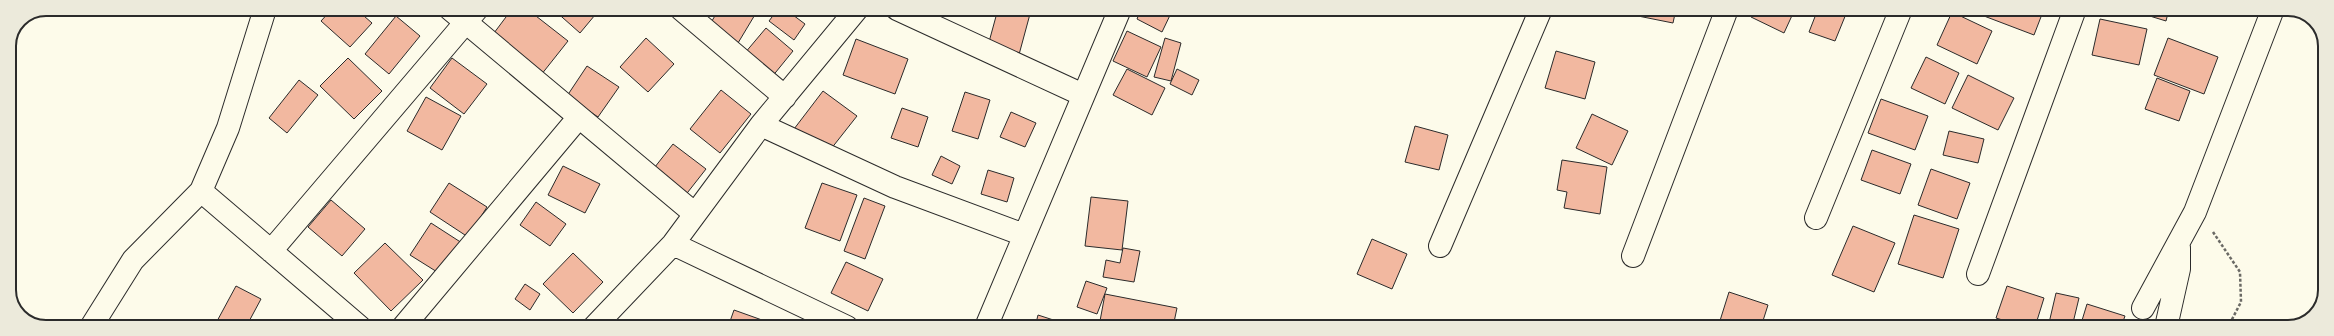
<svg xmlns="http://www.w3.org/2000/svg" width="2334" height="336" viewBox="0 0 2334 336" font-family="'Nunito Sans',sans-serif">
<rect width="100%" height="100%" fill="#fdfbea"/>
<path fill="#f2b8a0" stroke="#2b2b2b" d="M 332,9 L 356,9 L 372,23 L 350,47 L 321,21 Z
M 512,9 L 527,9 L 568,41 L 541,75 L 491,37 Z
M 555,9 L 600,9 L 580,33 L 554,10 Z
M 692,9 L 708,9 L 700,17 Z
M 719,9 L 749,9 L 756,13 L 732,53 L 703,36 Z
M 778,9 L 785,9 L 805,24 L 794,40 L 769,21 Z
M 998,9 L 1010,9 L 1030,14 L 1017,62 L 986,53 Z
M 1141,9 L 1173,9 L 1162,32 L 1137,19 Z
M 1634,9 L 1676,9 L 1673,23 L 1633,15 Z
M 1755,9 L 1795,9 L 1784,33 L 1751,17 Z
M 1818,9 L 1835,9 L 1846,14 L 1835,41 L 1809,32 Z
M 1987,9 L 2044,9 L 2034,35 L 1984,16 Z
M 2127,9 L 2169,9 L 2166,21 Z
M 1952,12 L 1992,31 L 1977,64 L 1937,45 Z
M 396,16 L 420,36 L 389,74 L 365,54 Z
M 2100,19 L 2147,29 L 2139,65 L 2092,55 Z
M 766,28 L 793,51 L 767,83 L 739,60 Z
M 1127,31 L 1161,47 L 1147,77 L 1113,61 Z
M 646,38 L 674,64 L 648,92 L 620,67 Z
M 1165,38 L 1181,43 L 1171,81 L 1154,77 Z
M 2168,38 L 2218,57 L 2204,94 L 2154,75 Z
M 856,39 L 908,59 L 895,94 L 843,75 Z
M 1556,51 L 1595,62 L 1585,99 L 1545,88 Z
M 1926,57 L 1959,73 L 1945,104 L 1911,88 Z
M 348,58 L 382,91 L 354,119 L 320,86 Z
M 452,58 L 487,84 L 464,114 L 430,88 Z
M 587,66 L 619,87 L 598,117 L 567,96 Z
M 1127,69 L 1165,88 L 1152,115 L 1113,95 Z
M 1177,69 L 1199,80 L 1192,95 L 1170,84 Z
M 1968,75 L 2014,98 L 1998,130 L 1952,108 Z
M 2157,78 L 2190,91 L 2179,121 L 2145,109 Z
M 299,80 L 318,95 L 287,133 L 269,118 Z
M 721,90 L 751,114 L 720,153 L 690,129 Z
M 823,91 L 857,116 L 827,154 L 794,129 Z
M 965,92 L 990,100 L 978,139 L 952,131 Z
M 426,97 L 461,116 L 442,150 L 407,131 Z
M 1881,99 L 1928,116 L 1915,150 L 1868,133 Z
M 902,108 L 928,117 L 918,147 L 891,138 Z
M 1011,112 L 1036,123 L 1025,147 L 1000,137 Z
M 1592,114 L 1628,131 L 1612,165 L 1576,148 Z
M 1415,126 L 1448,135 L 1439,170 L 1405,162 Z
M 1949,131 L 1984,139 L 1978,163 L 1943,155 Z
M 673,144 L 706,169 L 684,197 L 651,172 Z
M 1872,150 L 1911,164 L 1900,194 L 1861,180 Z
M 941,156 L 960,166 L 952,184 L 932,175 Z
M 1562,160 L 1607,167 L 1600,214 L 1564,208 L 1567,192 L 1557,190 Z
M 563,166 L 600,184 L 585,213 L 548,195 Z
M 1931,169 L 1970,183 L 1957,219 L 1918,205 Z
M 988,170 L 1014,178 L 1007,202 L 981,194 Z
M 449,183 L 487,207 L 468,237 L 430,212 Z
M 822,183 L 857,195 L 840,241 L 805,228 Z
M 1091,197 L 1128,201 L 1122,250 L 1085,246 Z
M 864,198 L 885,206 L 865,259 L 844,251 Z
M 331,200 L 365,229 L 342,256 L 308,227 Z
M 536,202 L 566,224 L 550,246 L 520,225 Z
M 1914,215 L 1959,229 L 1943,278 L 1898,264 Z
M 431,223 L 462,243 L 442,275 L 410,255 Z
M 1853,226 L 1895,243 L 1874,292 L 1832,275 Z
M 1372,239 L 1407,254 L 1392,289 L 1357,274 Z
M 385,243 L 423,280 L 391,311 L 354,273 Z
M 1123,248 L 1140,251 L 1134,282 L 1103,277 L 1106,260 L 1120,263 Z
M 573,253 L 603,282 L 573,313 L 543,284 Z
M 846,262 L 883,279 L 868,311 L 831,293 Z
M 1086,281 L 1107,288 L 1097,314 L 1077,307 Z
M 525,284 L 540,294 L 530,310 L 515,299 Z
M 236,286 L 261,299 L 246,327 L 222,327 L 216,323 Z
M 2007,286 L 2044,298 L 2035,327 L 2025,327 L 1996,318 Z
M 1729,292 L 1768,305 L 1761,327 L 1718,327 Z
M 2056,293 L 2079,298 L 2072,327 L 2049,323 Z
M 1105,294 L 1177,308 L 1173,327 L 1129,327 L 1100,321 Z
M 2087,304 L 2125,316 L 2121,327 L 2080,327 Z
M 734,310 L 762,320 L 759,327 L 728,327 Z
M 1038,315 L 1075,327 L 1035,327 Z"/>
<g fill="none" stroke-linecap="round" stroke-linejoin="round">
<defs>
<path id="minor" d="M 450,9 L 695,214
M 681,9 L 785,97
M 897,9 L 1083,95
M 761,125 L 895,187 L 1024,235
M 201,191 L 360,327
M 1816,218 L 1901,9
M 673,244 L 847,327
M 1440,246 L 1541,9
M 271,251 L 477,9
M 1633,256 L 1727,9
M 1978,274 L 2075,9
M 2143,308 L 2195,212 L 2273,9
M 91,327 L 133,260 L 201,191 L 228,128 L 265,9
M 403,327 L 579,117
M 594,327 L 673,244 L 761,125 L 857,9
M 986,327 L 1120,9
M 2166,327 L 2179,269 L 2179,248"/>
</defs>
<use href="#minor" stroke="#2b2b2b" stroke-width="24"/>
<path stroke="#6a6964" stroke-width="2.5" stroke-dasharray="3 2" stroke-linecap="butt" d="M 2213,232 L 2240,272 L 2241,302 L 2228,327"/>
<use href="#minor" stroke="#fdfbea" stroke-width="22"/>
</g>
<path d="M0 0H2334V336H0ZM46 16H2288A30 30 0 0 1 2318 46V290A30 30 0 0 1 2288 320H46A30 30 0 0 1 16 290V46A30 30 0 0 1 46 16Z" fill="#eceadb" fill-rule="evenodd"/>
<path fill="none" stroke="#2b2b2b" stroke-width="2" d="M46 16H2288A30 30 0 0 1 2318 46V290A30 30 0 0 1 2288 320H46A30 30 0 0 1 16 290V46A30 30 0 0 1 46 16Z"/>
</svg>
